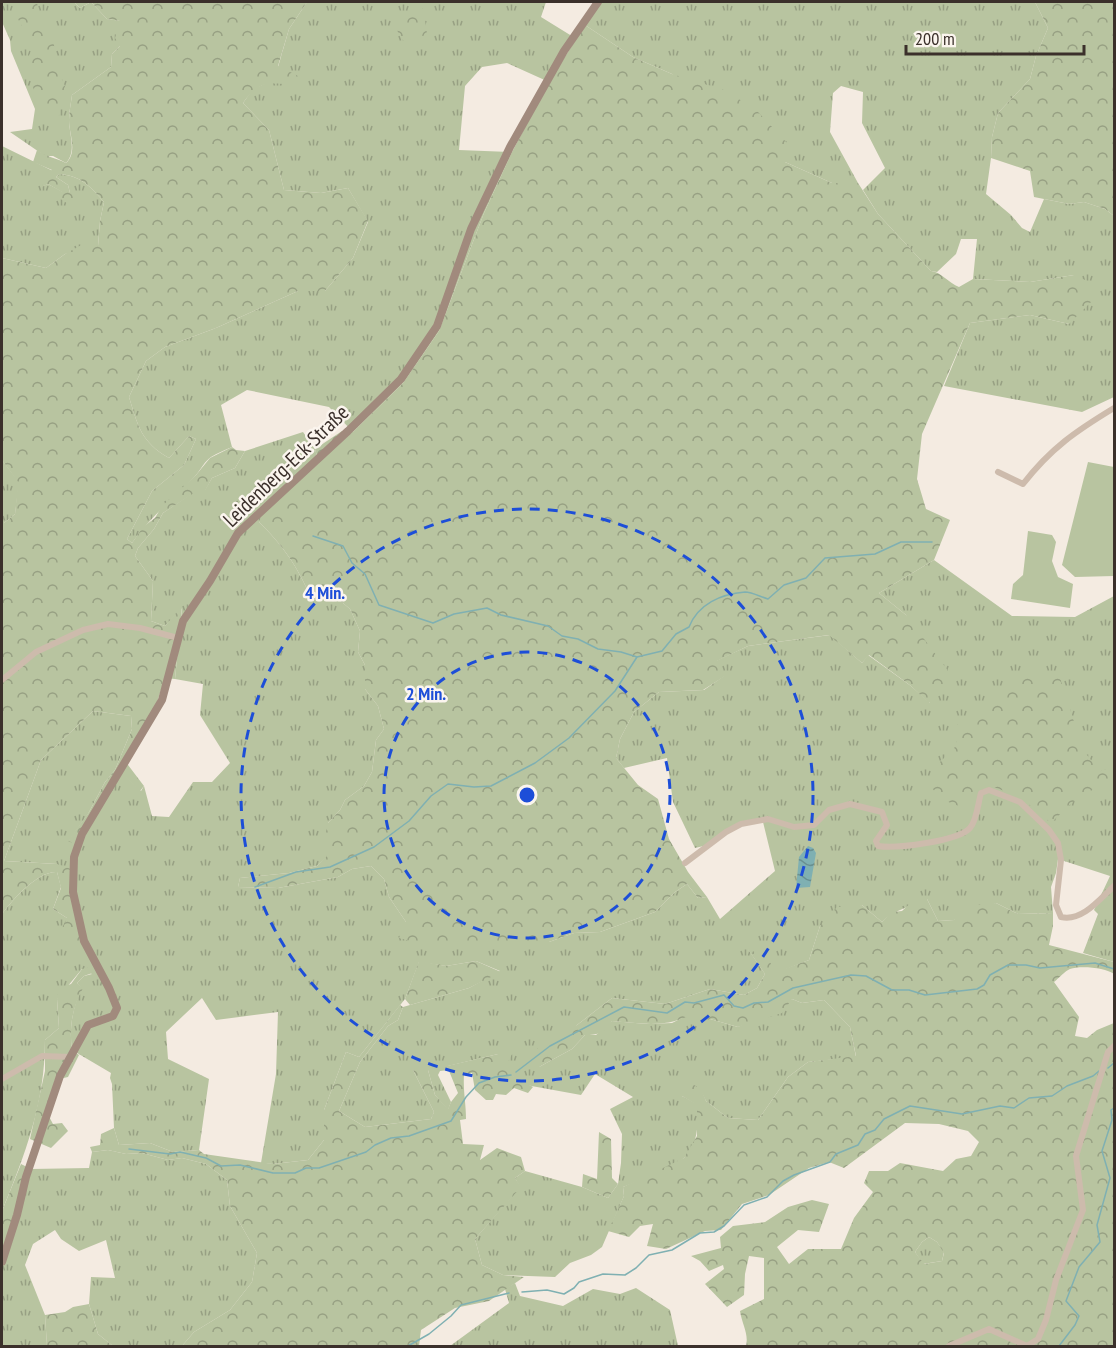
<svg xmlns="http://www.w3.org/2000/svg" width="1116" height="1348" viewBox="0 0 1116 1348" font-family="'PT Sans Narrow',sans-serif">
<defs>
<pattern id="grass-tufts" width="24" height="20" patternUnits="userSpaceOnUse" patternTransform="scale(1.5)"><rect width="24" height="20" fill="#b8c4a0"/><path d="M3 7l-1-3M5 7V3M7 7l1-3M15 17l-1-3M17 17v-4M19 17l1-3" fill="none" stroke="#97a083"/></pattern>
<pattern id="forest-crowns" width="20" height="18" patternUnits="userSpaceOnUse" patternTransform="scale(1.5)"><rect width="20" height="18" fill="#b8c4a0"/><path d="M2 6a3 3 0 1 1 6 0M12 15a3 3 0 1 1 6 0" fill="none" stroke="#97a083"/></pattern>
<pattern id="water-waves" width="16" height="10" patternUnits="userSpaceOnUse" patternTransform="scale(1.5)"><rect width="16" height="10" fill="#7fb0b2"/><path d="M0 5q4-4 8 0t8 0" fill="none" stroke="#699091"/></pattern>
</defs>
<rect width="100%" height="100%" fill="#f4ebe1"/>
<path fill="url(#grass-tufts)" d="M 2,2 L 74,2 L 80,8 L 91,2 L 107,19 L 121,21 L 120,46 L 112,54 L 111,67 L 72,95 C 71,103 69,112 69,120 C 69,134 77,151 66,163 L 53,156 L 45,156 L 10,132 L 32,129 L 35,109 L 11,51 L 10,40 L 2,22 Z
M 307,2 L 546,2 L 541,17 L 575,38 L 549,82 L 507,63 L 482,67 L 465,86 L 459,150 L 512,152 L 484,213 L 439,331 L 403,383 L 353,432 L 329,407 L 247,390 L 221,405 L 232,447 C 225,450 217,453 211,457 C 205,461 201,469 196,475 C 174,498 150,517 132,543 L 127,539 L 152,491 L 184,465 L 196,439 L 189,436 L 169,458 C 141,442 138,426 129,397 L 146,361 L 165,347 L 216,328 L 298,291 L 325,291 L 353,258 L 368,222 L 348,188 L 321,193 L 284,190 L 269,130 L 243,103 L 253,89 L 269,82 L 278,67 L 289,29 Z
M 597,2 L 1035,2 L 1048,28 L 1036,56 L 1030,79 L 998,113 L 992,137 L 991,158 L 986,194 L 1011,215 L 1022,228 L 1030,232 L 1044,199 L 1069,204 L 1084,202 L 1105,209 L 1114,216 L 1114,397 L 1082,412 L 944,386 L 970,323 L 1030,315 L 1069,324 L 1074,275 L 1030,282 L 973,279 L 977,239 L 961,239 L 956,254 L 937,272 L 931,271 L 878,214 L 863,190 L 885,168 L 862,123 L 863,92 L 841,86 L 833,93 L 830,132 L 858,183 L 832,183 L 785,162 L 672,74 L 633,57 L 585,25 Z
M 2,146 L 53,171 L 43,186 L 48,184 L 63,192 L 70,193 L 68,185 L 56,177 L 59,174 C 80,175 91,187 104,202 L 100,221 L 98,246 L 65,254 L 46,268 L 2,258 Z
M 303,432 L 315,449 L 319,463 L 259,522 C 282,545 294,561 308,591 L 336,597 L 350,609 L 360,631 L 358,652 L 365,665 L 365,689 L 378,706 L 384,729 L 376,740 L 372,772 L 364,786 L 345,800 L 340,810 L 328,823 L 328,856 L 317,866 L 289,873 L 240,878 L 238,887 L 278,888 L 338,877 L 352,869 L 371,866 L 384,879 L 389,897 L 406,922 L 549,942 L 574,933 L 600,932 L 655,912 L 675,892 L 687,884 L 698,898 L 707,897 L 720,919 L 775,871 L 763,822 L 740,825 L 712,844 L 695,848 L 673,802 L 667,758 L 624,768 L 616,758 L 620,739 L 634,712 L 659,692 L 704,690 L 724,676 L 716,661 L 748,646 L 830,635 L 862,663 L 868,655 L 911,686 L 930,703 L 906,615 L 879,593 L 934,560 L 1012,616 L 1075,617 L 1114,596 L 1114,962 L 1083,953 L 1098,914 L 1094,910 L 1110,876 L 1058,859 L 1056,873 L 1051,887 L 1053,913 L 1018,914 L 996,903 L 954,920 L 938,921 L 927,899 C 911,906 894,910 882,922 L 862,905 L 820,926 L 809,960 L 776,973 L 748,949 L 765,974 L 757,988 L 744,995 L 710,989 L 665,1004 L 612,998 L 577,1025 L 539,1067 L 572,1049 L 585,1035 L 596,1035 L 612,1021 L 647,1024 L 672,1023 L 686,1016 L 710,1019 L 738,1027 L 792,999 L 802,1003 L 824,1000 L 850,1027 L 856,1057 L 808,1062 L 788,1077 L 758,1120 L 728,1118 L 706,1101 L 701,1091 L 682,1096 L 697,1104 C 699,1121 698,1147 684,1158 C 674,1167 636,1182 623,1187 L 624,1196 L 602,1247 L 591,1255 L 570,1263 L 555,1277 L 503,1275 L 482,1265 L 475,1239 L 520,1187 L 515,1178 L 525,1171 L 582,1187 L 608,1198 L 618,1184 L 621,1163 L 622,1134 L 610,1109 L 633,1097 L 595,1074 L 581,1095 L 526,1085 L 514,1078 L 506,1064 L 511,1054 L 498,1054 L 448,1066 L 449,1070 L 440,1071 L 438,1075 L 451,1102 L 448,1110 L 435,1095 L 428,1070 L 413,1070 L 434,1112 L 431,1119 L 365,1127 L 339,1111 L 360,1062 L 388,1026 L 398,1020 L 403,1007 L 469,988 L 500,971 L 476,961 L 446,966 L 419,962 L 405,999 L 359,1057 L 346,1052 L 324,1110 L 324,1140 L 308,1160 L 273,1164 L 261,1163 L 276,1074 L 278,1012 L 216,1020 L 202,998 L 166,1032 L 168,1059 L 209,1079 L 199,1150 L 173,1152 L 150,1143 L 119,1145 L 114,1128 L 112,1084 L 110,1078 L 111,1073 L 72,1050 C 69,1029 72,1008 82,988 L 77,983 L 84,976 L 92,974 L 82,969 L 57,999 L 59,1028 L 45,1040 C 45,1103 25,1155 2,1211 L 2,914 C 13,899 38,871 57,872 L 61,887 L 53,909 L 67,918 L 75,941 L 57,864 L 4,861 L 41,760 L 93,711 L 131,716 L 132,729 L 115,770 L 105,782 L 88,814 L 69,840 L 120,771 L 141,791 L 144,786 L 152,816 L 169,817 L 193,782 L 212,782 L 230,763 L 200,715 L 203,684 L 175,679 L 182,608 L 165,626 L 151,621 L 153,581 L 135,556 L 138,548 L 154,529 L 163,513 L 197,490 L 205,490 L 212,478 L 235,468 L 245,451 Z
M 2,460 L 19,482 L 15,514 L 4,523 L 2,523 Z
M 108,1150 L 126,1154 L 142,1153 L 168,1160 L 182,1158 L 206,1164 L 227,1180 L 230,1206 L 257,1253 L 252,1282 L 230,1310 L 194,1332 L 182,1346 L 113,1346 L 98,1334 L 89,1304 L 91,1277 L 115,1278 L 106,1240 L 79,1251 L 61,1239 L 55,1230 L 33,1244 L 25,1265 L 45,1315 L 47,1346 L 2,1346 L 2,1256 L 31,1169 L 89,1168 L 92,1152 Z
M 929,1237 L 937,1242 L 944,1252 L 942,1261 L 923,1264 L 915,1252 L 922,1242 Z
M 515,1283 L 520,1296 L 563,1306 L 593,1289 L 620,1294 L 636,1288 L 670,1310 L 678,1346 L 450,1346 L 509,1303 L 505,1289 Z"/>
<path fill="url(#forest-crowns)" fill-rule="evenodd" d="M 18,2 L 37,2 L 39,16 L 53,37 L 57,69 L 65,86 L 58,120 C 37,113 32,82 26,63 L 33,46 L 18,19 Z
M 74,2 L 307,2 L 289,29 L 278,66 L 298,76 L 293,85 C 267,82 259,81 243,103 L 269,130 L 284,190 L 321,193 L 348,188 L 368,221 L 353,258 L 325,291 L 298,291 L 216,328 L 165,347 L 146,361 L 129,397 C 138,426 141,442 169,458 L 189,436 L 196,439 L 184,465 L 152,491 L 127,539 L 132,543 L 143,527 L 155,518 L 162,506 L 196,475 L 210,458 L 232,447 L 236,450 L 245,451 L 235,468 L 212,478 L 205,491 L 197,491 L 163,513 L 154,529 L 138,548 L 135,556 L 153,581 L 151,621 L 165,626 L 182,606 L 175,679 L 165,678 L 155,708 L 125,761 L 144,786 L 140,791 L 120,772 L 75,844 L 68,841 L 88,814 L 105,782 L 115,770 L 132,729 L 131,716 L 93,711 L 41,760 L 4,861 L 57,864 L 71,869 L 89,955 L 80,959 L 75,941 L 63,940 L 60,932 L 67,918 L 53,909 L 61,888 L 57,872 C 38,871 13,899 2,914 L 2,523 L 4,523 L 15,514 L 18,482 L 2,460 L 2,258 L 46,268 L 65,254 L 85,243 L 98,246 L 100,221 L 104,202 C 91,187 80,175 59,174 L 56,177 L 68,185 L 70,193 L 80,193 L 81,201 L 68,204 L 61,199 L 62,192 L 48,184 L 42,187 L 44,174 L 52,170 L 33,162 L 37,150 C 46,157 56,158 66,163 C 78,152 69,134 69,120 C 69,112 71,103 72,95 L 111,67 L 112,54 L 120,46 L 115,38 L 120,21 L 107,19 L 91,2 L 80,8 Z
M 421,2 L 423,13 L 431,15 L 425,20 L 427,34 L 406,44 L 399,35 L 391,13 L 397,9 L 405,14 Z
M 1035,2 L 1114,2 L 1114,216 L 1105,209 L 1084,202 L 1069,204 L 1034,197 L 1030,171 L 991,158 L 992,137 L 998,113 L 1030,79 L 1036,56 L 1048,28 Z
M 585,25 L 633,57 L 672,74 L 727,91 L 758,112 L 787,143 L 785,162 L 832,183 L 858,183 L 878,214 L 931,271 C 941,272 949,283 959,287 L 973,279 L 1030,282 L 1074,275 L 1094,284 L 1093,300 L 1069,324 L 1030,315 L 970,323 L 922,434 L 917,479 L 926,509 L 950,520 L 934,560 L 879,593 L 906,615 L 955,680 L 929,703 L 911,686 L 869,655 L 862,663 L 829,635 L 748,646 L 717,661 L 725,676 L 703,690 L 659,692 L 634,712 L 620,739 L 616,758 L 638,785 L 658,799 L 669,839 L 688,872 L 707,897 L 698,898 L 687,884 L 675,892 L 655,912 L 600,932 L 574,933 L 549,942 L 426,945 L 399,938 L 406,922 L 389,897 L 384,879 L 371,866 L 352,869 L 338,877 L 278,888 L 238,887 L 240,878 L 289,873 L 317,866 L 327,856 L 322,850 L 328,823 L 340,810 L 345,800 L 364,786 L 372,772 L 376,740 L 384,729 L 378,706 L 365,689 L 365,665 L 358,652 L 360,631 L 350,609 L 336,597 L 308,591 C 294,561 282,545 259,522 L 262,515 L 319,463 L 315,449 L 342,431 L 353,432 L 403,383 L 439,331 L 484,213 L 512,152 L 549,82 Z
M 1027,677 L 1060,678 L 1083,750 L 1091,760 L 1099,762 L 1098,772 L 1114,766 L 1114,780 L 1079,796 L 1051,823 L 1020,797 L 991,786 L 980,791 L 971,811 L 941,799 L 932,788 L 936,766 L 956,746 L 957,725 L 1006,686 Z
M 919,895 L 927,899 L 938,921 L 954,920 L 966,906 L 996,903 L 1018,914 L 1053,913 L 1053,926 L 1049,945 L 1114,962 L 1114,974 C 1106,968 1081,965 1070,969 C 1065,971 1059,978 1054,982 L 1079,1017 L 1075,1036 L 1087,1038 L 1097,1030 L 1114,1023 L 1114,1346 L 746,1346 C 749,1334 742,1324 740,1311 L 764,1299 L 764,1258 L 749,1256 L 745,1274 L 744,1295 L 727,1307 L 705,1284 L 724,1269 L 723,1265 L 709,1271 L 700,1261 L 691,1256 L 721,1248 L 720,1237 L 733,1226 L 765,1222 L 788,1207 L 812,1200 L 829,1204 L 819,1232 L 798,1230 L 777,1247 L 789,1264 L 808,1249 L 841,1249 L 854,1218 L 873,1192 L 864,1183 L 869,1171 L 888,1171 L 900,1163 L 943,1171 L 956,1159 L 971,1156 L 979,1142 L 968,1131 L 939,1124 L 905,1123 L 844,1168 L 829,1162 L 809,1168 L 769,1195 L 742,1204 L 721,1230 L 705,1231 L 666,1249 L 647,1246 L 653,1224 L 640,1226 L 629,1237 L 608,1231 L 624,1196 L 623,1187 L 684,1158 L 697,1136 L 697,1105 L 682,1096 L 679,1087 L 689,1081 L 702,1091 L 706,1101 L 728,1118 L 758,1120 L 788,1077 L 808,1062 L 856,1056 L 850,1027 L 824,1000 L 802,1003 L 792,999 L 782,1013 L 738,1027 L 710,1019 L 696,1024 L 686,1017 C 662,1028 638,1023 612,1021 C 605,1033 598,1035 585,1035 L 572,1049 L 539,1067 L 530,1053 L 577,1025 L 612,998 L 665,1004 L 710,989 L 744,995 L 757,988 L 765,974 L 747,948 L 768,959 L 776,972 L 809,960 L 820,926 L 837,907 L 862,905 L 882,922 L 892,912 L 902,911 ZM 929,1237 L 937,1242 L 944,1253 L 942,1261 L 924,1264 L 915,1252 L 922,1242 Z
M 419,961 L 446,966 L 476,961 L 501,972 L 469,988 L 410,1005 L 405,999 Z
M 91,967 L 95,972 L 84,976 L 77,983 L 83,988 C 72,1008 69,1028 72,1050 L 79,1055 L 68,1077 L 55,1080 L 46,1111 L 53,1124 L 62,1123 L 68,1131 L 51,1148 L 30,1139 L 45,1071 L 45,1040 L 59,1028 L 57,999 L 59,988 L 71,984 L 82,969 Z
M 400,1005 L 403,1007 L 398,1020 L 388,1026 L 360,1062 L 339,1111 L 365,1127 L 431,1119 L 434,1112 L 413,1070 L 422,1067 L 428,1070 L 435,1095 L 448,1109 L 451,1102 L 458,1093 L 447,1066 L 498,1054 L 512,1054 L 507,1064 L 514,1077 L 533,1087 L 528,1093 L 514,1088 L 506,1095 L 496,1094 L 493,1100 L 486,1100 L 475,1090 L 472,1073 L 464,1075 C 463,1092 466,1102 466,1119 L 460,1120 L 463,1144 L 484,1145 L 480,1160 L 497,1148 L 521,1157 L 525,1171 L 515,1178 L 521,1187 L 475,1239 L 482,1265 L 503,1275 L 524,1277 L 489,1301 L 455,1308 L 421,1330 L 419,1346 L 182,1346 L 194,1332 L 230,1310 L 252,1282 L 257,1253 L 230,1206 L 227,1180 L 206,1164 L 182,1158 L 168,1160 L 142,1153 L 126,1154 L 108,1150 L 92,1152 L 90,1147 L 100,1145 L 101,1134 L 114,1128 L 119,1145 L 150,1143 L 173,1152 L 199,1150 L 204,1154 L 273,1164 L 308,1160 L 324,1140 L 324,1110 L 346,1052 L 359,1057 Z
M 599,1132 L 611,1139 L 612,1178 L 618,1184 L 608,1198 L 582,1187 L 583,1174 L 597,1179 Z
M 21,1164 L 31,1169 L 2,1256 L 2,1211 Z
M 89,1304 L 98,1334 L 113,1346 L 47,1346 L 45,1315 L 65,1312 L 73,1307 Z"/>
<path fill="#b8c4a0" d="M 1088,462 L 1114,467 L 1114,576 L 1075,577 L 1062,565 Z
M 1028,531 L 1052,535 L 1056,542 L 1052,561 L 1058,577 L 1073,584 L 1070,608 L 1011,599 L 1013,584 L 1023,575 Z"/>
<path fill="url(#water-waves)" d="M 808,846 L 813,848 L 816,853 L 810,887 L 796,888 L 799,857 Z"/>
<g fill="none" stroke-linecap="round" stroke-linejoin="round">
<path stroke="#7fb0b2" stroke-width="1.5" d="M 313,536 L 343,546 L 352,563 L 365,574 L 379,605 L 433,623 L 454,614 L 487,608 L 501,615 L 548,626 L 562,636 L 578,639 L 598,649 L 621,652 L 637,657
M 255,887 L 296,872 L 330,867 L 374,847 L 409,821 L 431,796 L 448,784 L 474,787 L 491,786 L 535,763 L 569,738 L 615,691 L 637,657 L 662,651 L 676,634 L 689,627 C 698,604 721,594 745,592 C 752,592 761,597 768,599 L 784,585 L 806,578 L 825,558 L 875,554 L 901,542 L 932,542
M 1108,1068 L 1114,1063
M 516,1072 L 550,1046 L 624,1007 L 667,1013 L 685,1002 L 694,1003 L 724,995 L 734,1006 L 743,1008 L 754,1003 L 768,1002 L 793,988 L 851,975 L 866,976 L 892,990 L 909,990 L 925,995 L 977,989 L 984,985 L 990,975 L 1008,965 L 1026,965 L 1040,968 L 1095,963 L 1114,969
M 129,1149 L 170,1154 L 180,1152 L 206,1158 L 221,1166 L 240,1165 L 273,1173 L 295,1173 L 306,1168 L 319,1168 L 366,1152 L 375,1145 L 391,1138 L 409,1136 L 451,1121 L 466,1097 L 479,1083 L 495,1077 L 511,1075
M 522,1292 L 547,1290 L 564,1294 L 574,1288 L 579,1282 L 603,1274 L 625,1275 L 636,1268 L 649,1255 L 672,1250 L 700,1233 L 714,1232 L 724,1226 L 744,1205 L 767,1197 L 783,1181 L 794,1175 L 830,1162 L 836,1154 L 858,1145 L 865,1134 L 875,1130 L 884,1119 L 910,1106 L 962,1114 L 1000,1106 L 1014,1108 L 1029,1098 L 1052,1096 L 1067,1086 L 1093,1076 L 1099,1071
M 408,1346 L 429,1334 L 451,1316 L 461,1305 L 509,1293
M 1059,1346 L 1075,1325 L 1079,1316 L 1066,1301 L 1079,1267 L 1100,1242 L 1097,1225 L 1110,1178 L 1102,1151 L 1112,1120 L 1111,1110 L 1114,1108"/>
<path stroke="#cdbbac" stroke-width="6" d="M 998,472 L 1023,484 C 1051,448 1076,431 1114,408
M 2,680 L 36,652 L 83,630 L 108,624 L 140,628 L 178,638
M 685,863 L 726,832 L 741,824 L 768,819 L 794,827 L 814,825 L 829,810 L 850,804 L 882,812 L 887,825 L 876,841 L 878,846 C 895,849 959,841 970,828 C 977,820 978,803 981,793 L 989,790 L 1020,802 L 1049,830 L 1058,843 L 1061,860 L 1056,905 L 1061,917 C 1082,922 1100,899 1114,886
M 2,1079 L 42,1056 L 71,1057
M 949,1346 L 989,1329 L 1027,1346 L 1038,1339 L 1046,1320 L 1056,1280 L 1083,1210 L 1076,1156 L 1108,1052 L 1114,1046"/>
<path stroke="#a18a7d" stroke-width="8" d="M 2,1262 L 17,1215 L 26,1177 L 60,1076 L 88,1025 L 113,1016 L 117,1008 L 109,988 L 84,941 L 73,892 L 74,857 L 82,834 L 162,700 L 183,621 L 210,581 L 238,533 L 348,431 L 401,379 L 437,326 L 471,229 L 510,147 L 564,51 L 598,2"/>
</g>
<g fill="none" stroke="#1d4ed8" stroke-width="3" stroke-dasharray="10 8">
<circle cx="527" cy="795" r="143"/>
<circle cx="527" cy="795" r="286"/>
</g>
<g text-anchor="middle" stroke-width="5" stroke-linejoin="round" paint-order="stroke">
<g font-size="21" fill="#3b302b" stroke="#fbf5ee">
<text transform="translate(286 466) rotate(-44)" y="7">Leidenberg-Eck-Straße</text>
</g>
</g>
<circle cx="527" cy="795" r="9" fill="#1d4ed8" stroke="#fbf5ee" stroke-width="3"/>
<g font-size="18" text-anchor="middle" font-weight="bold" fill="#1d4ed8" stroke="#fbf5ee" stroke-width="5" stroke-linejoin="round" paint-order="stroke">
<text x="325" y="599">4 Min.</text>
<text x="426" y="700">2 Min.</text>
</g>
<rect width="1116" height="1348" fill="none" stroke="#3b302b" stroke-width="6"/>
<path d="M906 45v9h178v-9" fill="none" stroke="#3b302b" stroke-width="3"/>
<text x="915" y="45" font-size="18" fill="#3b302b" stroke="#fbf5ee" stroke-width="4.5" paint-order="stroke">200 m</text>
</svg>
